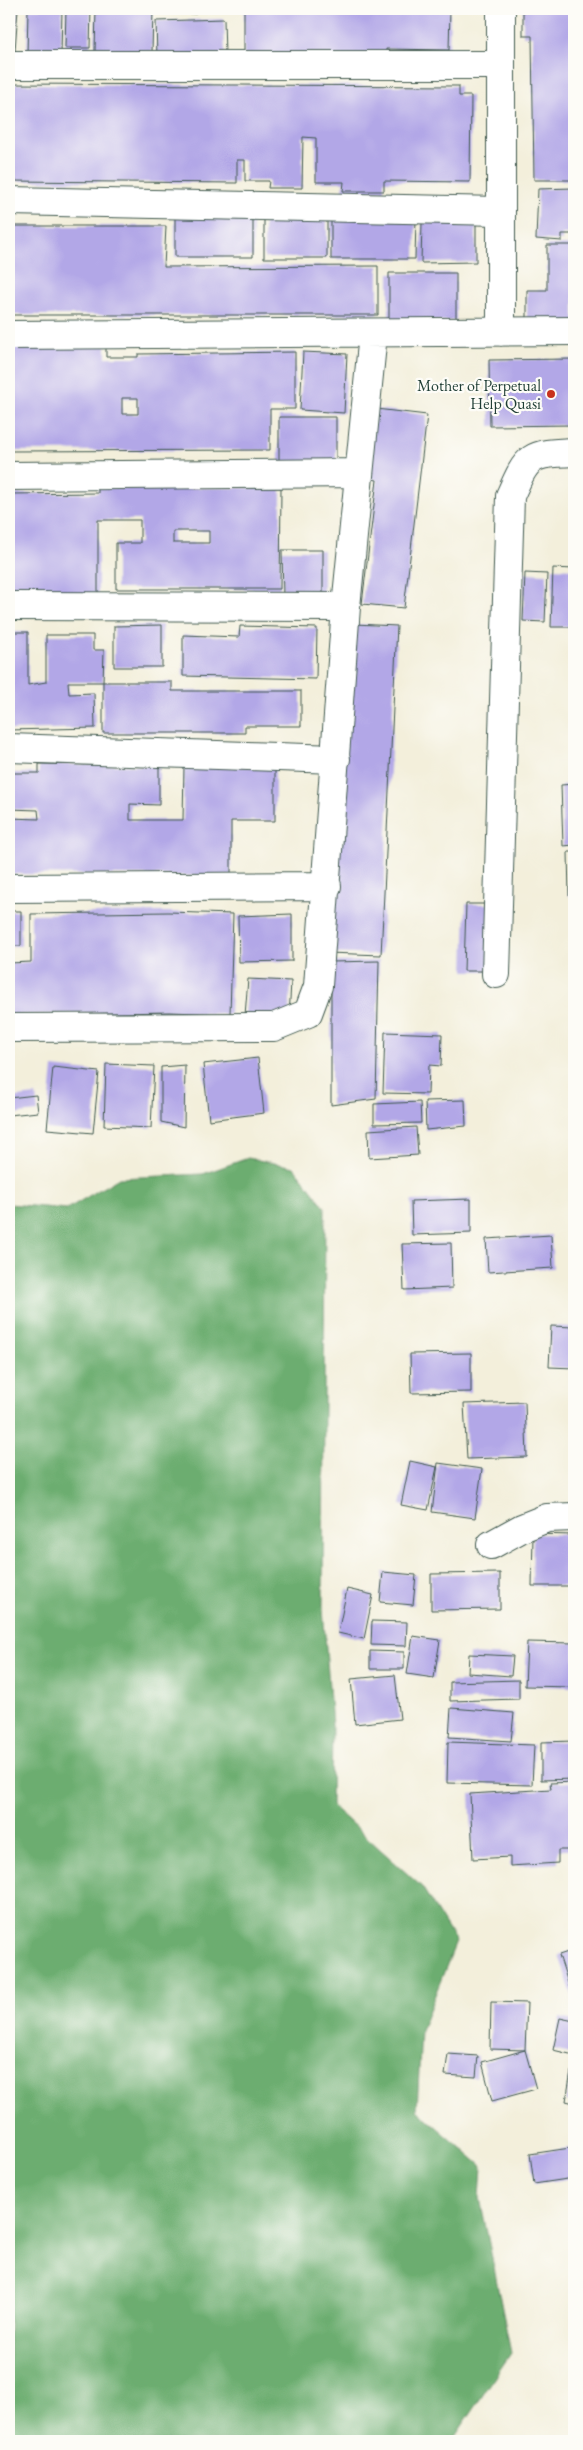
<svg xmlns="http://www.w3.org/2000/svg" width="583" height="2450" viewBox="0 0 583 2450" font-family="'EB Garamond',serif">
<rect width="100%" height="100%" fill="#fdfcf7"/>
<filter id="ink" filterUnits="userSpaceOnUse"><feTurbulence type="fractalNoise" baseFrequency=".02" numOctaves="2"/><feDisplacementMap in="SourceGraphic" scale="10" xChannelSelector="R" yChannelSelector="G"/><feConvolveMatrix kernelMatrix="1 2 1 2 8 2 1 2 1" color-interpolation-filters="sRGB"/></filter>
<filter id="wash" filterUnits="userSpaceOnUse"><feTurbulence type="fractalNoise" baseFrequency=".0096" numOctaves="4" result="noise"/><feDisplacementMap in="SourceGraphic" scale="20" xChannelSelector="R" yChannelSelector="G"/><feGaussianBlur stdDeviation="1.12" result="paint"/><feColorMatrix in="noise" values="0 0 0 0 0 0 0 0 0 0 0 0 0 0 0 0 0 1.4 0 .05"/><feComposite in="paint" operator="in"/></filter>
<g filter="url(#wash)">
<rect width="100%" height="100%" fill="#f3efdb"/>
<path fill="#6cad70" stroke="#467552" d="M 248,1158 L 294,1167 L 325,1207 L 323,1609 L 332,1725 L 331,1805 L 422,1887 L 456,1942 L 421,2030 L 417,2110 L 482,2166 L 480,2198 L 511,2353 L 452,2441 L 9,2441 L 9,1204 L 67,1209 L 119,1178 L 203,1174 Z"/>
<g id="blocks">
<path fill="#b2a7e7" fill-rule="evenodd" d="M 9,9 L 18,9 L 15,51 L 9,50 Z
M 28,9 L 62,9 L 61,56 L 27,55 Z
M 66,9 L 91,9 L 90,48 L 65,48 Z
M 96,9 L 153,9 L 152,52 L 95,51 Z
M 160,9 L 196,9 L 196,14 L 160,12 Z
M 244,9 L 450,9 L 449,50 L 386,49 L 386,57 L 244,55 Z
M 523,9 L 574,9 L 574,180 L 534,180 L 532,36 L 523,36 Z
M 224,19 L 225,55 L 157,57 L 156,21 Z
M 9,84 L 459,86 L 459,96 L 471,96 L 470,182 L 384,181 L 384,191 L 343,191 L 344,182 L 316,182 L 316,138 L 303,137 L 302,188 L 268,188 L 269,181 L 245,181 L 245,160 L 237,160 L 237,183 L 9,181 Z
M 574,188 L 574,234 L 562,234 L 562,241 L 536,239 L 538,189 Z
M 175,216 L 253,216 L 253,257 L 175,257 Z
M 264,216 L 327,217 L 327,258 L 264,258 Z
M 331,217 L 416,218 L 415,259 L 331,259 Z
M 476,221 L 476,262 L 421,263 L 422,222 Z
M 9,226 L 166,226 L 164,267 L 378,266 L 378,315 L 9,315 Z
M 547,245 L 574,245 L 574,324 L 527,325 L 527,290 L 547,290 Z
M 389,273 L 456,273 L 456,321 L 389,321 Z
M 9,344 L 106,344 L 106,357 L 138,357 L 138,354 L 295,352 L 295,409 L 270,409 L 270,450 L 9,451 ZM 122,398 L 138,398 L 138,414 L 122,414 Z
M 303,352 L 347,354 L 344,413 L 300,410 Z
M 574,359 L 574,425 L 490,426 L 489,360 Z
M 376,409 L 427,415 L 404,608 L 362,604 L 377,480 L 367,478 Z
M 279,417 L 336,417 L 336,466 L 279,465 Z
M 98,488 L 281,488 L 280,589 L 116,589 L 116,543 L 140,543 L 140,520 L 98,520 L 98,594 L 9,594 L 9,494 L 98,493 ZM 173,531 L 209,531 L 209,543 L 173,543 Z
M 282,550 L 323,550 L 323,596 L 283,597 Z
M 553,568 L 574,569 L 574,627 L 551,627 Z
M 525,573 L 547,574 L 545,622 L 523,621 Z
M 354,624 L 397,626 L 381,955 L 328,953 Z
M 162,625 L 162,667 L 114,667 L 114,626 Z
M 240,626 L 317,628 L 316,679 L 183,676 L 183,635 L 239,637 Z
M 9,632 L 28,632 L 28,685 L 46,682 L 46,635 L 93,635 L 93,650 L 104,650 L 103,682 L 68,682 L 69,694 L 94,693 L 95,728 L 9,730 Z
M 103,682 L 172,682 L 172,691 L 301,691 L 301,726 L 245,726 L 245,733 L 103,733 Z
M 39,764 L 159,766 L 159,805 L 130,804 L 130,820 L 183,820 L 184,766 L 275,767 L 275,821 L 231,821 L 231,876 L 9,874 L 9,818 L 39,819 L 38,810 L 9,809 L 9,773 L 39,773 Z
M 574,784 L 574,845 L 563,846 L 561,785 Z
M 568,852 L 574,852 L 574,896 L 569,896 Z
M 466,904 L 491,904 L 490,971 L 464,971 Z
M 9,911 L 21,911 L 21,946 L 9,946 Z
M 168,912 L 233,914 L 230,1014 L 169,1012 L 9,1015 L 9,963 L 31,962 L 31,914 Z
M 292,914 L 292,961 L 239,962 L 238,916 Z
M 379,961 L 376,1099 L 331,1105 L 331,962 Z
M 248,979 L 291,981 L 289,1018 L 245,1015 Z
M 385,1032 L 442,1034 L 441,1066 L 429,1065 L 428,1094 L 383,1093 Z
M 258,1058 L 264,1113 L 209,1120 L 203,1064 Z
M 106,1064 L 154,1066 L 151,1128 L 104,1126 Z
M 185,1065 L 184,1127 L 161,1122 L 161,1067 Z
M 53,1067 L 99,1072 L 93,1133 L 47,1129 Z
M 36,1095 L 38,1112 L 9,1115 L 9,1098 Z
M 465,1100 L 466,1126 L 426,1130 L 425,1101 Z
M 420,1102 L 421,1123 L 374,1124 L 374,1104 Z
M 416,1127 L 418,1155 L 369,1158 L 368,1130 Z
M 471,1199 L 471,1233 L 412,1235 L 411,1201 Z
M 551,1235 L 553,1268 L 488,1272 L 486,1239 Z
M 451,1243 L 452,1288 L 404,1290 L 402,1244 Z
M 551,1326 L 574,1327 L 574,1368 L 549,1367 Z
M 471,1353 L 471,1392 L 411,1393 L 410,1354 Z
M 525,1402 L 527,1457 L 467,1459 L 464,1404 Z
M 410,1461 L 437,1467 L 428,1510 L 401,1505 Z
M 438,1463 L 482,1469 L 475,1518 L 432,1512 Z
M 533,1534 L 574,1535 L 574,1586 L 532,1586 Z
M 383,1572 L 416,1575 L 413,1605 L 380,1602 Z
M 500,1573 L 500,1609 L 431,1610 L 431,1574 Z
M 347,1589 L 373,1595 L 364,1639 L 338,1633 Z
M 372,1621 L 407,1622 L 406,1646 L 371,1645 Z
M 413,1636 L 440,1640 L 434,1678 L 407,1674 Z
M 527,1642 L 574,1643 L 574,1687 L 525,1686 Z
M 370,1651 L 404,1652 L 404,1669 L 370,1669 Z
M 469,1654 L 513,1656 L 511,1676 L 468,1673 Z
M 395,1675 L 400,1719 L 355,1724 L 351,1679 Z
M 519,1680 L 519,1699 L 450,1701 L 450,1682 Z
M 451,1708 L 514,1713 L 511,1741 L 449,1737 Z
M 574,1741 L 574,1779 L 541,1780 L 541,1742 Z
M 448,1742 L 534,1745 L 532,1785 L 447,1783 Z
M 574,1782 L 574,1850 L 558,1850 L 558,1863 L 510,1866 L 510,1857 L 473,1859 L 470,1794 L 551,1789 L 550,1783 Z
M 574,1950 L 574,1995 L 572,1995 L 559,1955 Z
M 491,2002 L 527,2003 L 525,2050 L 536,2089 L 492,2101 L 482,2062 L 525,2050 L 490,2049 Z
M 560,2018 L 574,2021 L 574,2055 L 553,2050 Z
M 448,2054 L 478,2056 L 476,2077 L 445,2075 Z
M 571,2071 L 574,2072 L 574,2103 L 566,2101 Z
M 570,2148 L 574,2178 L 534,2184 L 530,2154 Z"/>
</g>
</g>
<g filter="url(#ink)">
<use href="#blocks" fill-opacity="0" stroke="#3f584d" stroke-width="1"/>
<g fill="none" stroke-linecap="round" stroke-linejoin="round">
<defs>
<path id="minor" d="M 501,9 L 501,332
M 9,65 L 501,65
M 9,201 L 500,211
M 9,335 L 574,331
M 9,476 L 359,473
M 9,606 L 346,607
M 9,748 L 336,759
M 9,888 L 327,886
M 496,974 L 510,496 C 528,455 529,454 574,452
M 9,1028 L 274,1027 L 308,1013 L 318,986 L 346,607 L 373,334
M 491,1545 L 522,1528 L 547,1518 L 574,1517"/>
</defs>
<use href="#minor" stroke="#3f584d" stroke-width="30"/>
<use href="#minor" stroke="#fff" stroke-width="28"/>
</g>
</g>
<circle fill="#c8321e" stroke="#fdfcf7" stroke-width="2" cx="551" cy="394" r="5"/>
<g text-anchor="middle" stroke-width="4.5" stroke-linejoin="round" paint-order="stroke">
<g font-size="16" fill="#1f3d34" stroke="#fdfcf7" text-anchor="end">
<text x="541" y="391">Mother of Perpetual<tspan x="541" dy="18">Help Quasi</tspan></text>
</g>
</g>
<rect width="583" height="2450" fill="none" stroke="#fdfcf7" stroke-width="30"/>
</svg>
